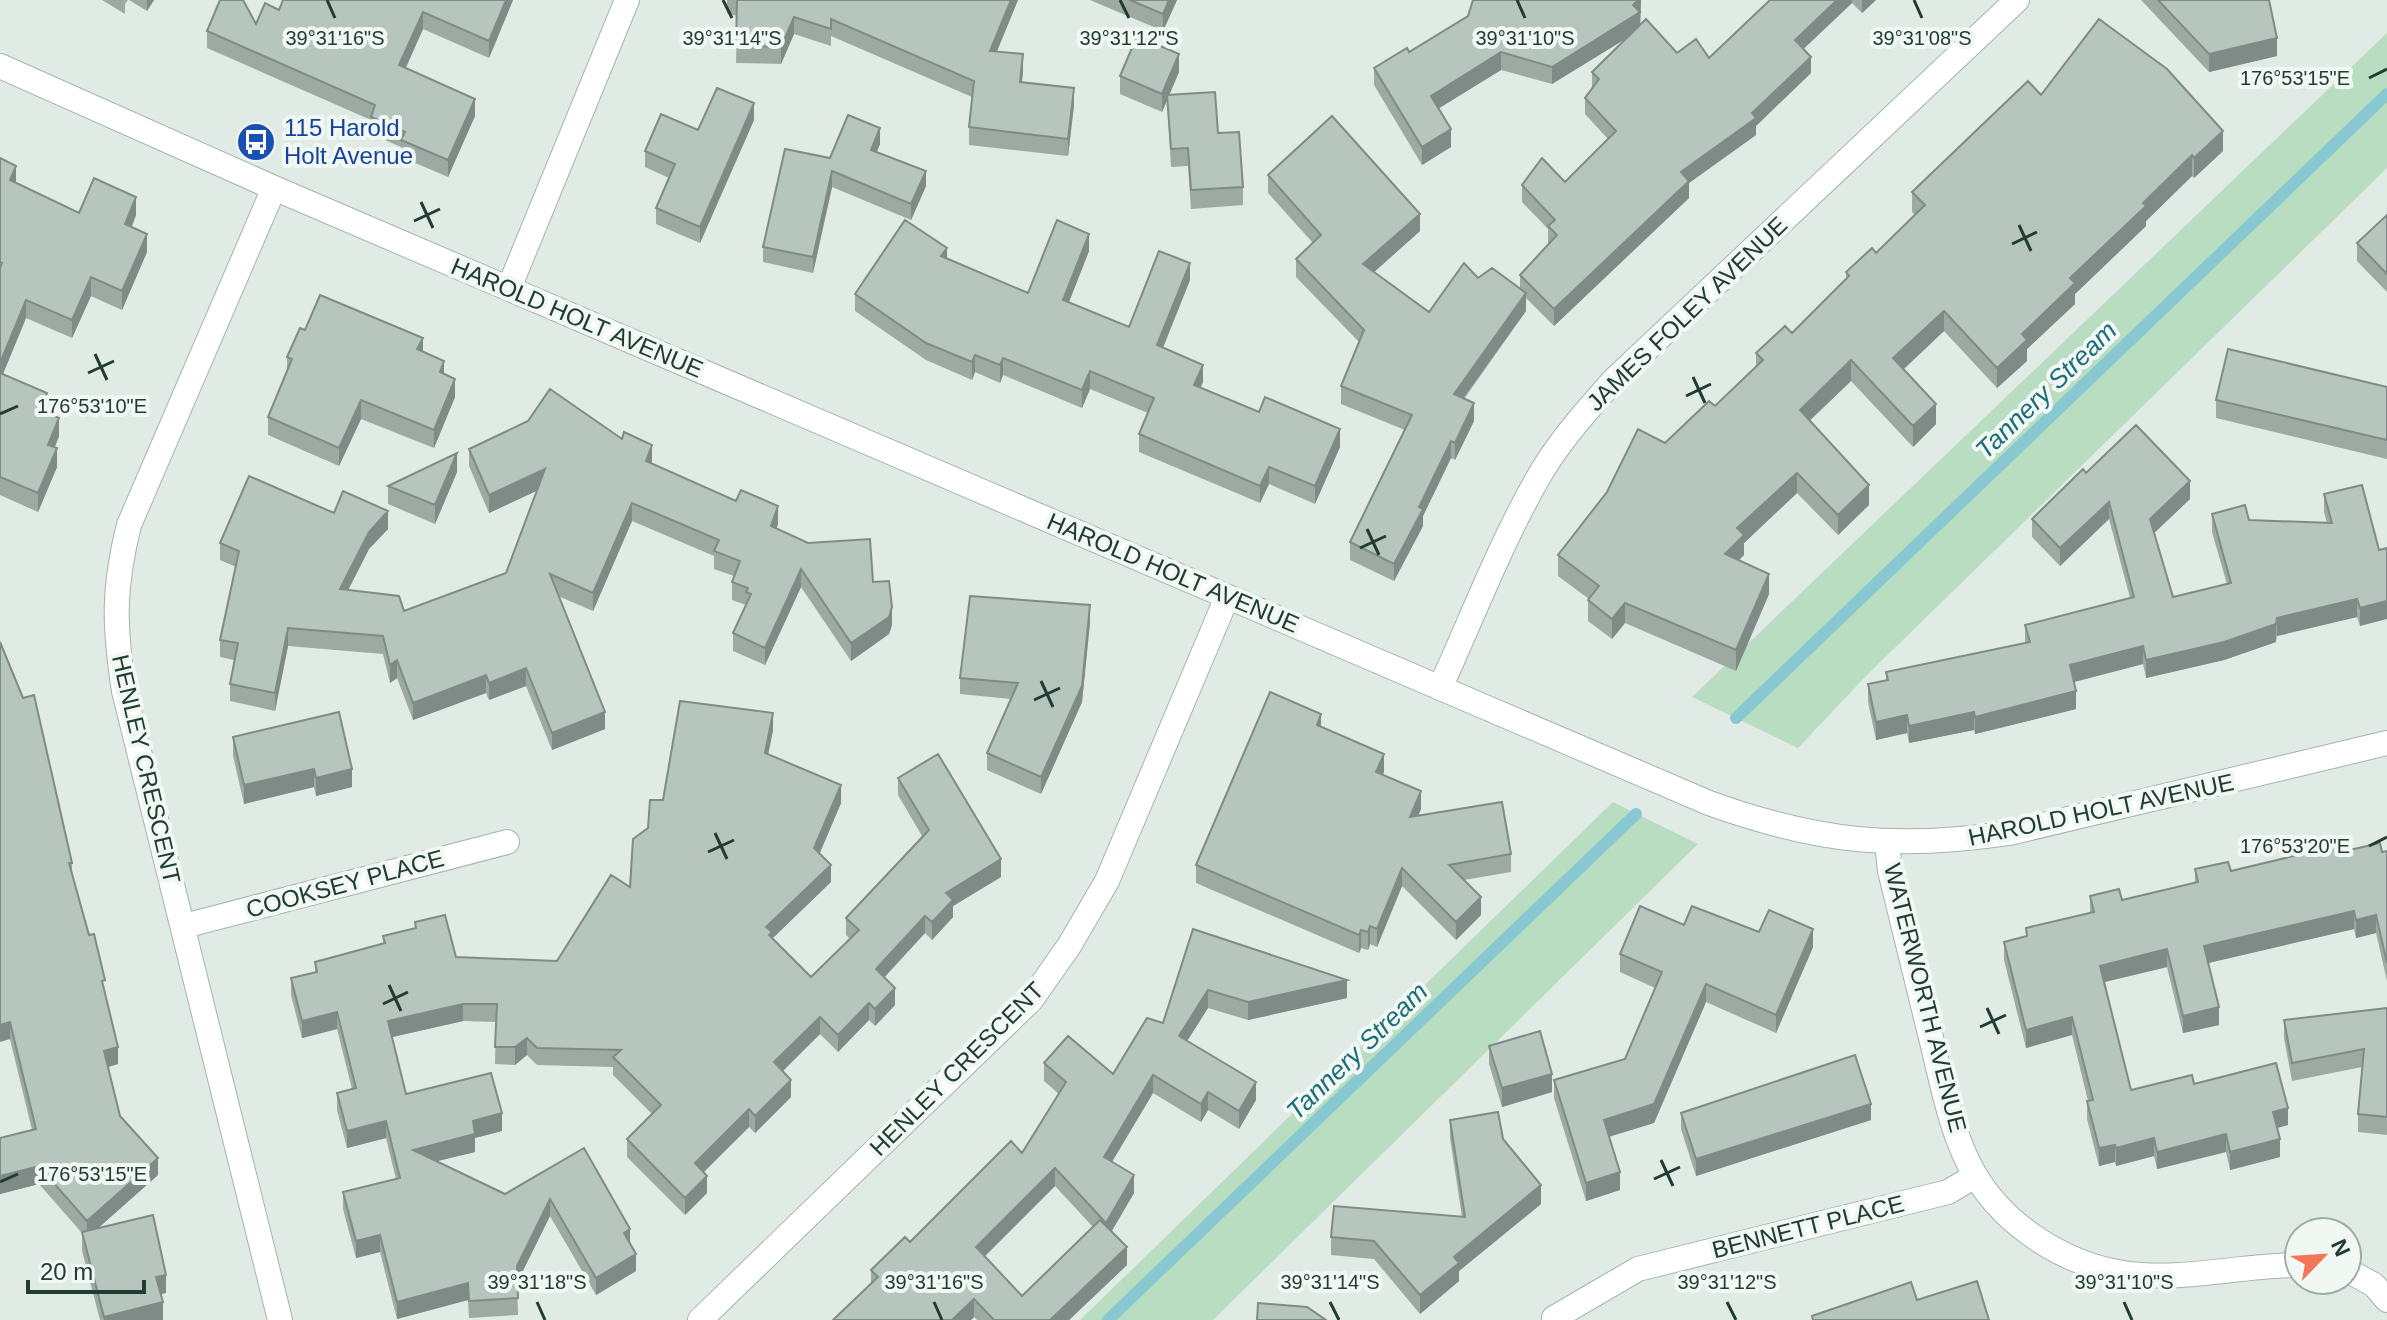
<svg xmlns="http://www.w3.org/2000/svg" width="2387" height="1320" viewBox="0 0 2387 1320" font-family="Helvetica,sans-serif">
<rect width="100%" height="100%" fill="#e1ebe6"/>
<path fill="#b9ddc1" d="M 2387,33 L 2387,168 L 1866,676 L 1798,748 L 1692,697 Z
M 1613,802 L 1698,844 L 1213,1320 L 1080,1320 Z"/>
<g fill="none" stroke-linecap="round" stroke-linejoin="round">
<path stroke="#88c9d1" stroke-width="12" d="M 1736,718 L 2387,94
M 1108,1320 L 1636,814"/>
<defs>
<path id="minor" d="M 0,66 L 274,188 L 1709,803 C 1817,842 1896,850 2009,833 L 2387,743
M 274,188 L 129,525 C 113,589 114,626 124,691 L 280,1320
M 509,288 L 627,0
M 1440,688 C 1473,616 1502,539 1542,471 C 1562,438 1588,409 1614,380 L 2017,0
M 1887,843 L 1890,871 C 1904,928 1918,985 1932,1042 C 1943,1087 1952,1136 1975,1175 C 2006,1227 2065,1264 2123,1273 C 2181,1282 2241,1265 2299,1265
M 184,926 L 507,842
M 2347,1270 L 2374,1285 L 2387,1300
M 1554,1318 L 1638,1269 L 1948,1192 L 1975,1176
M 700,1320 L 1031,1000 L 1069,946 L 1107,881 L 1227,597"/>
</defs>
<use href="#minor" stroke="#a4b3ad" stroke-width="26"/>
<use href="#minor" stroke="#fff" stroke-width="24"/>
</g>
<path fill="#9daaa4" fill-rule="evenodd" d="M 102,0 L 128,0 L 125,4 L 125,14 Z
M 129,0 L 154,0 L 147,11 Z
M 513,0 L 489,58 L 423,29 L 406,68 L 475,116 L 448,177 L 401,157 L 401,147 L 371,134 L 371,120 L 207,48 L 207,31 L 256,24 L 279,10 Z
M 727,0 L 1018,0 L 997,51 L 1023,71 L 1022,82 L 1074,105 L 1068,156 L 969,145 L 969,127 L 972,97 L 831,36 L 831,46 L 794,34 L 781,64 L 736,63 L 737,16 L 727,13 Z
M 1090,0 L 1177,0 L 1163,31 Z
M 1641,0 L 1640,26 L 1677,53 L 1709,58 L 1770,0 L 1876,0 L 1862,13 L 1852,3 L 1803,49 L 1811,73 L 1756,126 L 1756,135 L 1689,183 L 1689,198 L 1554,326 L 1526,298 L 1526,311 L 1464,399 L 1474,421 L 1455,460 L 1451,458 L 1423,516 L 1423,526 L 1394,581 L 1350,560 L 1350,542 L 1405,430 L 1341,404 L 1341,386 L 1359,342 L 1296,277 L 1296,259 L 1313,243 L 1268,193 L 1268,175 L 1420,231 L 1374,272 L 1429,312 L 1478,278 L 1520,288 L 1520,275 L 1548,244 L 1548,229 L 1522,202 L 1522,185 L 1565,182 L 1608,139 L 1585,114 L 1585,98 L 1592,88 L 1592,72 L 1628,37 L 1552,84 L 1501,70 L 1438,109 L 1451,147 L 1422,165 L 1374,85 L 1374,68 L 1409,52 Z
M 2141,0 L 2269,0 L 2277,56 L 2209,72 Z
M 1179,72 L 1169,95 L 1218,133 L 1243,187 L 1243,205 L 1191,209 L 1188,166 L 1171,167 L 1167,101 L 1162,112 L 1120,94 L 1120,76 Z
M 2041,95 L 2223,151 L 2194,178 L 2192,176 L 2146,221 L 2146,226 L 2075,294 L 2075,304 L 2027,349 L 2027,361 L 1997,388 L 1944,331 L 1904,369 L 1936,424 L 1913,447 L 1851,381 L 1809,421 L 1869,505 L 1838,535 L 1797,493 L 1744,543 L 1744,555 L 1739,560 L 1769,594 L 1736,671 L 1625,623 L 1612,639 L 1588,621 L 1588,600 L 1589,599 L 1558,576 L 1558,555 L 1665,443 L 1715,406 L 1756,366 L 1756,353 L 1792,333 L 1846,280 L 1846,272 L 1876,253 L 1915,215 L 1912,212 L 1912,192 Z
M 754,120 L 700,243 L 656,224 L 656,208 L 669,178 L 645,167 L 645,151 L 698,130 Z
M 880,144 L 877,152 L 926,186 L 911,220 L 832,187 L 813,273 L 763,262 L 763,247 L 830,158 Z
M 0,158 L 16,183 L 79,213 L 136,215 L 132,227 L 147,252 L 122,310 L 91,296 L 72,338 L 26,318 L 3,374 L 47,412 L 59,436 L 55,447 L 57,467 L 38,512 L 0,495 Z
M 2387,215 L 2387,292 L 2357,261 L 2357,243 Z
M 1089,251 L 1069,302 L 1129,327 L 1190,280 L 1163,348 L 1203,382 L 1200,388 L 1340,447 L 1315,504 L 1269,484 L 1260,503 L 1139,452 L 1139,434 L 1148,413 L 1090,389 L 1082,408 L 1003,375 L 1000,383 L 975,372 L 972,380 L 926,360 L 855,311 L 855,294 L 947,258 L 1028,293 Z
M 305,330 L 423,352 L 444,374 L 455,397 L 434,448 L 361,419 L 339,466 L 268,435 L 268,417 L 287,371 L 287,357 Z
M 2387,387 L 2387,459 L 2216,418 L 2216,400 Z
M 469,449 L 652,463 L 652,464 L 778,524 L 776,529 L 873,582 L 892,625 L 889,634 L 851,661 L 801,587 L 765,665 L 733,651 L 733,633 L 746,605 L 732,600 L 732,582 L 734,576 L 714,569 L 714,556 L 632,521 L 593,611 L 558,596 L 605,729 L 552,750 L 526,686 L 489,700 L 486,693 L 413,720 L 397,678 L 390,683 L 383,654 L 288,646 L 275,711 L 230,701 L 230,684 L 234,660 L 220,657 L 220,640 L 236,567 L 220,560 L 220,543 L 334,513 L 388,529 L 369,549 L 348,590 L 404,611 L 506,573 L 537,490 L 489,513 L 469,466 Z
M 457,472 L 435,524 L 388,504 L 388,486 Z
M 2086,473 L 2190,499 L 2154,533 L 2173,597 L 2227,584 L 2212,532 L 2212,514 L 2249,520 L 2327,523 L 2324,512 L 2324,494 L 2362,485 L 2360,626 L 2357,617 L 2277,636 L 2276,642 L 2224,660 L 2146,678 L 2143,664 L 2074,682 L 2076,709 L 1975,734 L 1974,730 L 1909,743 L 1907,733 L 1876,740 L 1868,702 L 1868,684 L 1886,680 L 1886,672 L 2025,643 L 2025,625 L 2130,598 L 2109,519 L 2060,566 L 2032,537 L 2032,519 Z
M 1090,622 L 1082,702 L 1041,794 L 987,770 L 987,753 L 1011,699 L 960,694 L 960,678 Z
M 0,642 L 72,863 L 72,875 L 105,994 L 118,1064 L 108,1067 L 120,1116 L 158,1175 L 98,1228 L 166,1293 L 161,1294 L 163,1320 L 100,1320 L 82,1251 L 82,1233 L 39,1184 L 0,1194 L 0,1138 L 32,1130 L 10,1039 Z
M 1321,727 L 1384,772 L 1382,775 L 1421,809 L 1418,815 L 1511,854 L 1511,872 L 1464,880 L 1481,915 L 1456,940 L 1402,886 L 1377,947 L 1370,944 L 1368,950 L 1361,948 L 1359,953 L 1196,883 L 1196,865 Z
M 773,730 L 768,754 L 841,803 L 820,853 L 831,882 L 772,938 L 811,977 L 850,939 L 846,935 L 846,918 L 922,836 L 898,795 L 898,778 L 1001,877 L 953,906 L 953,917 L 932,940 L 925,933 L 885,977 L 895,1005 L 875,1026 L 869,1020 L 838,1052 L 820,1034 L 782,1071 L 791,1097 L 755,1133 L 749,1127 L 703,1172 L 707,1193 L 685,1215 L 627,1157 L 627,1139 L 652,1114 L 613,1075 L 613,1067 L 537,1065 L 527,1055 L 515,1065 L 495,1064 L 496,1022 L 463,1021 L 392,1037 L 406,1094 L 502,1131 L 475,1138 L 475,1152 L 437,1161 L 505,1194 L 584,1148 L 630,1243 L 636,1271 L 596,1295 L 550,1216 L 517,1282 L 518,1315 L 469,1318 L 468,1300 L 397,1319 L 380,1252 L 356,1258 L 343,1209 L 343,1192 L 396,1179 L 386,1138 L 347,1148 L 337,1110 L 337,1093 L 352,1089 L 337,1029 L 302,1038 L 291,995 L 291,978 L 315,972 L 315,962 L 383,944 L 383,936 L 415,928 L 415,922 L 456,957 L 557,961 L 630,887 L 648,828 L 663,800 Z
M 233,737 L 352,787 L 316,796 L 314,787 L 244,804 L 233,756 Z
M 2299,845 L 2341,852 L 2382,852 L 2387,851 L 2387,981 L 2376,933 L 2356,938 L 2354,929 L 2208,963 L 2219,1025 L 2183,1033 L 2167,967 L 2105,982 L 2131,1090 L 2194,1084 L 2288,1125 L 2277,1128 L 2280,1157 L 2230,1170 L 2226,1152 L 2157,1169 L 2154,1156 L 2116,1166 L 2115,1162 L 2099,1166 L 2087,1119 L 2087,1101 L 2088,1101 L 2072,1035 L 2026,1048 L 2004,960 L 2004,942 L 2026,936 L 2026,928 L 2090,913 L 2090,896 L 2122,900 L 2195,883 L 2195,869 L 2231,871 L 2299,855 Z
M 1684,925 L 1759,932 L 1813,947 L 1776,1033 L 1706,1002 L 1654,1123 L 1609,1137 L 1620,1190 L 1586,1201 L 1554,1098 L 1554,1080 L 1625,1059 L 1655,988 L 1620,972 L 1620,954 Z
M 1193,929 L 1347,998 L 1248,1020 L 1208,1008 L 1187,1041 L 1256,1100 L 1239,1129 L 1208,1110 L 1201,1122 L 1153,1093 L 1112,1162 L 1134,1193 L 1111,1232 L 1127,1265 L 1069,1320 L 977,1320 L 974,1317 L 971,1320 L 833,1320 L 871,1283 L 871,1270 L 910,1242 L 1022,1153 L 1059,1094 L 1044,1081 L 1044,1063 L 1113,1074 L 1163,1023 ZM 1055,1186 L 1093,1227 L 1022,1296 L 985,1256 Z
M 2387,1008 L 2387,1135 L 2358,1132 L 2358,1114 L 2362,1067 L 2292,1081 L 2284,1038 L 2284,1020 Z
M 1489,1046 L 1552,1092 L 1502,1107 L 1489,1064 Z
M 1681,1113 L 1871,1120 L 1696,1176 L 1681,1129 Z
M 1450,1120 L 1503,1139 L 1541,1204 L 1459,1271 L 1459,1281 L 1420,1314 L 1374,1259 L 1331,1255 L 1331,1237 L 1462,1217 L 1450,1138 Z"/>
<path fill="#7f8b86" d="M 147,0 L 154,0 L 147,11 Z
M 506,0 L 513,0 L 489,58 L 489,41 Z
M 1011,0 L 1018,0 L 990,68 L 990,51 Z
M 1169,0 L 1177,0 L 1163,31 L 1163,14 Z
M 1638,0 L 1641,0 L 1640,30 L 1552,84 L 1552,67 Z
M 1837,0 L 1852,0 L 1852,3 L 1795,57 L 1795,40 Z
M 1862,0 L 1876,0 L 1862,13 Z
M 423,12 L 423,29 L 399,82 L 399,65 Z
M 794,17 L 794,34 L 781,64 L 781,47 Z
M 2277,38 L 2277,56 L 2209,72 L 2209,54 Z
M 1501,52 L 1501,70 L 1431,113 L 1431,96 Z
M 1023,54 L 1023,71 L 1020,99 L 1020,82 Z
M 1179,54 L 1179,72 L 1162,112 L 1162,94 Z
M 1811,57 L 1811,73 L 1756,126 L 1756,135 L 1689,183 L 1689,198 L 1554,326 L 1554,309 L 1681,172 L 1752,113 Z
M 1074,88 L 1074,105 L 1068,156 L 1068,139 Z
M 475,99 L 475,116 L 448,177 L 448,160 Z
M 754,103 L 754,120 L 700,243 L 700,227 Z
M 880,128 L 880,144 L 871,165 L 871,150 Z
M 1451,129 L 1451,147 L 1422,165 L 1422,147 Z
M 2223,131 L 2223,151 L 2194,178 L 2194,158 Z
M 2192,155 L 2192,176 L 2146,221 L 2146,226 L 2075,294 L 2075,304 L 2027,349 L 2027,361 L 1997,388 L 1997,368 L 2022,334 L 2070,278 L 2143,203 Z
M 16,166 L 16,184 L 10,180 Z
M 832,171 L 832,187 L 813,273 L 813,257 Z
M 926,171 L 926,186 L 911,220 L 911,204 Z
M 136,197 L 136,215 L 125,242 L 125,224 Z
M 1420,214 L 1420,231 L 1363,282 L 1363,264 Z
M 147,234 L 147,252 L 122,310 L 122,291 Z
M 1089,234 L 1089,251 L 1063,317 L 1063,300 Z
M 947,248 L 947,265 L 941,256 Z
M 1190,263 L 1190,280 L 1157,362 L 1157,345 Z
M 91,277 L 91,296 L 72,338 L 72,320 Z
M 1526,293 L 1526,311 L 1454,411 L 1454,394 Z
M 26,300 L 26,318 L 0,381 L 0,363 Z
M 1944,311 L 1944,331 L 1893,379 L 1893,358 Z
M 423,338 L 423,356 L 417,349 Z
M 975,355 L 975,372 L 972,380 L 972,362 Z
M 1003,358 L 1003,375 L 1000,383 L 1000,365 Z
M 1851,360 L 1851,381 L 1800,430 L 1800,410 Z
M 444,361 L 444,379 L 440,372 Z
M 1203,365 L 1203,382 L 1194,403 L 1194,385 Z
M 1090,371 L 1090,389 L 1082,408 L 1082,390 Z
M 455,379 L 455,397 L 434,448 L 434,430 Z
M 47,393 L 47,411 L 41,428 L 41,410 Z
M 361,400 L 361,419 L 339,466 L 339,448 Z
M 1474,403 L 1474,421 L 1455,460 L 1455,443 Z
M 1936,404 L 1936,424 L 1913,447 L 1913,426 Z
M 59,418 L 59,436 L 48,463 L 48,445 Z
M 1340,429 L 1340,447 L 1315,504 L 1315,486 Z
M 1451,441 L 1451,458 L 1423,516 L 1423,526 L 1394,581 L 1394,564 L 1419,507 Z
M 652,445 L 652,463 L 646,479 L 646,461 Z
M 57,448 L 57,467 L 38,512 L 38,493 Z
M 457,453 L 457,472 L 435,524 L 435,505 Z
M 1269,467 L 1269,484 L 1260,503 L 1260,486 Z
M 545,469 L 545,487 L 489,513 L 489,495 Z
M 1797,473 L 1797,493 L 1744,543 L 1744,555 L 1725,574 L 1725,554 L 1737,528 Z
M 2190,481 L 2190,499 L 2150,537 L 2150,519 Z
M 1869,485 L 1869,505 L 1838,535 L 1838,515 Z
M 2109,502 L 2109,519 L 2060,566 L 2060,548 Z
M 632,503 L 632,521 L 593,611 L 593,593 Z
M 778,506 L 778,524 L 771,544 L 771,526 Z
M 388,511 L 388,529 L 369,549 L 340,606 L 340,589 L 369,532 Z
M 801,569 L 801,587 L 765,665 L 765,648 Z
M 1769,574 L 1769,594 L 1736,671 L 1736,650 Z
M 2357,599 L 2357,617 L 2277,636 L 2277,618 Z
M 2387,601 L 2387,619 L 2360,626 L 2360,608 Z
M 1625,603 L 1625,623 L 1612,639 L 1612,619 Z
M 1090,605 L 1090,622 L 1082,702 L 1041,794 L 1041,777 Z
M 892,607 L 892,625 L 889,634 L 851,661 L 851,643 Z
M 2276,624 L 2276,642 L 2224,660 L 2146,678 L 2146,660 Z
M 288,628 L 288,646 L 275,711 L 275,693 Z
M 2143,646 L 2143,664 L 2070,683 L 2070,665 Z
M 397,660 L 397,678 L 390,683 L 390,665 Z
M 526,668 L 526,686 L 489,700 L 489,683 Z
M 486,675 L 486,693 L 413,720 L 413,703 Z
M 2076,691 L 2076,709 L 1975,734 L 1975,717 Z
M 605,712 L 605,729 L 552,750 L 552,733 Z
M 1974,712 L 1974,730 L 1909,743 L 1909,726 Z
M 773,713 L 773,730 L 765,770 L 765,753 Z
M 1321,714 L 1321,732 L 1317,725 Z
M 1907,715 L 1907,733 L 1876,740 L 1876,722 Z
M 1384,754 L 1384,772 L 1376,790 L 1376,772 Z
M 314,769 L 314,787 L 244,804 L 244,785 Z
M 352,769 L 352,787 L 316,796 L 316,778 Z
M 841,785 L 841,803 L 814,866 L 814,848 Z
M 1421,791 L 1421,809 L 1410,835 L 1410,817 Z
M 1001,859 L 1001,877 L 953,906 L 953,917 L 932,940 L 932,922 L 946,893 Z
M 831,865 L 831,882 L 772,939 L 772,950 L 766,927 Z
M 1402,868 L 1402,886 L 1377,947 L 1377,929 Z
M 1481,897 L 1481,915 L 1456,940 L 1456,922 Z
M 2354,911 L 2354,929 L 2204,964 L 2204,946 Z
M 2376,915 L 2376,933 L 2356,938 L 2356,920 Z
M 925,916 L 925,933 L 876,986 L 876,969 Z
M 1370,926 L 1370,944 L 1368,950 L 1368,932 Z
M 1813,929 L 1813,947 L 1776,1033 L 1776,1015 Z
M 1361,930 L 1361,948 L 1359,953 L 1359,935 Z
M 2167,949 L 2167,967 L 2100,983 L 2100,966 Z
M 1347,980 L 1347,998 L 1248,1020 L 1248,1002 Z
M 1706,984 L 1706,1002 L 1654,1123 L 1604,1138 L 1604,1120 Z
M 895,988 L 895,1005 L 875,1026 L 875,1009 Z
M 1208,990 L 1208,1008 L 1179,1054 L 1179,1036 Z
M 869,1003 L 869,1020 L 838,1052 L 838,1035 Z
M 463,1004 L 463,1021 L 388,1038 L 388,1021 Z
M 2219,1007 L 2219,1025 L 2183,1033 L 2183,1016 Z
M 337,1012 L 337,1029 L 302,1038 L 302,1021 Z
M 820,1017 L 820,1034 L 774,1080 L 774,1062 Z
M 2072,1017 L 2072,1035 L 2026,1048 L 2026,1030 Z
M 10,1022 L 10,1039 L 0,1042 L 0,1025 Z
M 527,1038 L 527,1055 L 515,1065 L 515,1047 Z
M 118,1047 L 118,1064 L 104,1068 L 104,1051 Z
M 1552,1074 L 1552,1092 L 1502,1107 L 1502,1088 Z
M 1153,1075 L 1153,1093 L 1104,1175 L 1104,1157 Z
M 791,1080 L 791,1097 L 755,1133 L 755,1116 Z
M 1256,1082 L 1256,1100 L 1239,1129 L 1239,1111 Z
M 1208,1092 L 1208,1110 L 1201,1122 L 1201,1104 Z
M 1871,1104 L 1871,1120 L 1696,1176 L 1696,1159 Z
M 2288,1108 L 2288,1125 L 2273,1129 L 2273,1112 Z
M 749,1109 L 749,1127 L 695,1181 L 695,1163 Z
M 502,1113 L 502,1131 L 475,1138 L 475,1152 L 413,1167 L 413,1150 L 473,1121 Z
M 386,1121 L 386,1138 L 347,1148 L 347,1131 Z
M 2226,1134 L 2226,1152 L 2157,1169 L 2157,1152 Z
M 2154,1138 L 2154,1156 L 2116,1166 L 2116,1148 Z
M 2280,1139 L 2280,1157 L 2230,1170 L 2230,1152 Z
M 2115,1145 L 2115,1162 L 2099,1166 L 2099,1148 Z
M 158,1158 L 158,1175 L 87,1238 L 87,1221 Z
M 39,1166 L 39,1184 L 0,1194 L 0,1176 Z
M 1055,1168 L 1055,1186 L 976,1265 L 976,1247 Z
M 1620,1172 L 1620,1190 L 1586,1201 L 1586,1183 Z
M 1134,1175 L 1134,1193 L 1106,1241 L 1106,1223 Z
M 707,1176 L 707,1193 L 685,1215 L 685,1198 Z
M 1541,1185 L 1541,1204 L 1459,1271 L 1459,1281 L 1420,1314 L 1420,1295 L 1454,1257 Z
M 550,1199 L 550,1216 L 517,1283 L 517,1266 Z
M 630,1229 L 630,1246 L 624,1233 Z
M 380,1235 L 380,1252 L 356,1258 L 356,1241 Z
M 1127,1247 L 1127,1265 L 1069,1320 L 1050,1320 Z
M 636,1254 L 636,1271 L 596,1295 L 596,1278 Z
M 166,1275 L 166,1293 L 156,1295 L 156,1277 Z
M 468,1283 L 468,1300 L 397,1319 L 397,1302 Z
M 974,1299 L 974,1317 L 971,1320 L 952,1320 Z
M 163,1302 L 163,1320 L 104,1320 L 104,1317 Z"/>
<path fill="#b6c6bf" stroke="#7f8b86" stroke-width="2" d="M 220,0 L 243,0 L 256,24 L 265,3 L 279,10 L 283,0 L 506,0 L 489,41 L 423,12 L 399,65 L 475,99 L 448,160 L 401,140 L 405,132 L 371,117 L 375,105 L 207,31 Z
M 737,0 L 1011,0 L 990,51 L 1023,54 L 1020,82 L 1074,88 L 1068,139 L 969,127 L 974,81 L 831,19 L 831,29 L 794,17 L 781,47 L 736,45 Z
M 1130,0 L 1169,0 L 1163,14 Z
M 1473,0 L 1638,0 L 1633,5 L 1640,12 L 1552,67 L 1501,52 L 1431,96 L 1451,129 L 1422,147 L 1374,68 L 1407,48 L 1409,52 L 1468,16 Z
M 1770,0 L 1837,0 L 1795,40 L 1811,57 L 1752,113 L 1756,118 L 1681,172 L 1689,181 L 1554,309 L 1520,275 L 1557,235 L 1548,226 L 1555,220 L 1522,185 L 1542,158 L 1565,182 L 1616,131 L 1585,98 L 1599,79 L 1592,72 L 1646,19 L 1677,53 L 1696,39 L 1709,58 Z
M 2158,0 L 2269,0 L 2277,38 L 2209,54 Z
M 2099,19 L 2167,69 L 2223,131 L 2194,158 L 2192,155 L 2143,203 L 2146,206 L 2070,278 L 2075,283 L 2022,334 L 2027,340 L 1997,368 L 1944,311 L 1893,358 L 1936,404 L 1913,426 L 1851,360 L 1800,410 L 1869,485 L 1838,515 L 1797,473 L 1737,528 L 1744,535 L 1725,554 L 1769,574 L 1736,650 L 1625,603 L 1612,619 L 1588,600 L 1599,586 L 1558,555 L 1607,492 L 1638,429 L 1665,443 L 1709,401 L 1715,406 L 1763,360 L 1756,353 L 1785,326 L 1792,333 L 1849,276 L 1846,272 L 1872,248 L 1876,253 L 1925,205 L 1912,192 L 2028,81 L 2041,95 Z
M 1137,36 L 1179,54 L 1162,94 L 1120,76 Z
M 717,88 L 754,103 L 700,227 L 656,208 L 675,164 L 645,151 L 661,114 L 698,130 Z
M 1215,92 L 1218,133 L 1239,132 L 1243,187 L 1191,190 L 1188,148 L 1171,149 L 1167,95 Z
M 848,115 L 880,128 L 871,150 L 926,171 L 911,204 L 832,171 L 813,257 L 763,247 L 785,149 L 830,158 Z
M 1332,116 L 1420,214 L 1363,264 L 1429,312 L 1464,263 L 1478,278 L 1492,268 L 1526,293 L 1454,394 L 1474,403 L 1455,443 L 1451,441 L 1419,507 L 1423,509 L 1394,564 L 1350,542 L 1412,415 L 1341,386 L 1364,330 L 1296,259 L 1321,235 L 1268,175 Z
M 0,158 L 16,166 L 10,180 L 79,213 L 94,178 L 136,197 L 125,224 L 147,234 L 122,291 L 91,277 L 72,320 L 26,300 L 0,363 L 0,268 L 2,263 L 0,262 Z
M 2387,215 L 2387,274 L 2357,243 Z
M 905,220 L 947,248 L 941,256 L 1028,293 L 1057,220 L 1089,234 L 1063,300 L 1129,327 L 1159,251 L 1190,263 L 1157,345 L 1203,365 L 1194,385 L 1259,412 L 1265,397 L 1340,429 L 1315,486 L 1269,467 L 1260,486 L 1139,434 L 1154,398 L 1090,371 L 1082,390 L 1003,358 L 1000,365 L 975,355 L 972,362 L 926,343 L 855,294 Z
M 320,295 L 423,338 L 417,349 L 444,361 L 440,372 L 455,379 L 434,430 L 361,400 L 339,448 L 268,417 L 292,359 L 287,357 L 300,328 L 305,330 Z
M 2228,349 L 2387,387 L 2387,440 L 2216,400 Z
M 0,373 L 47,393 L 41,410 L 59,418 L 48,445 L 57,448 L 38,493 L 0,477 Z
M 550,389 L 622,439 L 624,432 L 652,445 L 646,461 L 736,501 L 741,490 L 778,506 L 771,526 L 808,543 L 870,539 L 873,582 L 889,581 L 892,607 L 889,617 L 851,643 L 801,569 L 765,648 L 733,633 L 751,594 L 746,592 L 748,588 L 732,582 L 740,561 L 714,551 L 719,540 L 632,503 L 593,593 L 550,574 L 605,712 L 552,733 L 526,668 L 489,683 L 486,675 L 413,703 L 397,660 L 390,665 L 383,636 L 288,628 L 275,693 L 230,684 L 238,643 L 220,640 L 239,551 L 220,543 L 249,476 L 334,513 L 343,491 L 388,511 L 369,532 L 340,589 L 399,596 L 404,611 L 506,573 L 545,469 L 489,495 L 469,449 L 528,421 Z
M 2136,425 L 2190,481 L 2150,519 L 2173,597 L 2231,583 L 2212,514 L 2245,505 L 2249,520 L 2332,523 L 2324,494 L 2362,485 L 2379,550 L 2387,548 L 2387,601 L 2360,608 L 2357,599 L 2277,618 L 2276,624 L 2224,642 L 2146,660 L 2143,646 L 2070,665 L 2076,691 L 1975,717 L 1974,712 L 1909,726 L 1907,715 L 1876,722 L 1868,684 L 1888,680 L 1886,672 L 2030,642 L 2025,625 L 2134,597 L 2109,502 L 2060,548 L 2032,519 L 2083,469 L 2086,473 Z
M 457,453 L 435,505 L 388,486 Z
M 970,596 L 1090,605 L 1082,686 L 1041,777 L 987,753 L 1018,683 L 960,678 Z
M 0,642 L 23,698 L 34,695 L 72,863 L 69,863 L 89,935 L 94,934 L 105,980 L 102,981 L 118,1047 L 104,1051 L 120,1116 L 158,1158 L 87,1221 L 39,1166 L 0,1176 L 0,1138 L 36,1129 L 10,1022 L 0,1025 Z
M 1270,692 L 1321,714 L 1317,725 L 1384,754 L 1376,772 L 1421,791 L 1410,817 L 1502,802 L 1511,854 L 1449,865 L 1481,897 L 1456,922 L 1402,868 L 1377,929 L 1370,926 L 1368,932 L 1361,930 L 1359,935 L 1196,865 Z
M 680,701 L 773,713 L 765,753 L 841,785 L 814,848 L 831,865 L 766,927 L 772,932 L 769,935 L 811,977 L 859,930 L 846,918 L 929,830 L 898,778 L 938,754 L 1001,859 L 946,893 L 953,900 L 932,922 L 925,916 L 876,969 L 895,988 L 875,1009 L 869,1003 L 838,1035 L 820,1017 L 774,1062 L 791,1080 L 755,1116 L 749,1109 L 695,1163 L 707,1176 L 685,1198 L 627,1139 L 661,1105 L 613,1057 L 621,1050 L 537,1048 L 527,1038 L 515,1047 L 495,1047 L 497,1004 L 463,1004 L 388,1021 L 406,1094 L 491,1073 L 502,1113 L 473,1121 L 475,1134 L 413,1150 L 505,1194 L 584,1148 L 630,1229 L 624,1233 L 636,1254 L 596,1278 L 550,1199 L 517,1266 L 518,1298 L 469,1301 L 468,1283 L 397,1302 L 380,1235 L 356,1241 L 343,1192 L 400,1178 L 386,1121 L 347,1131 L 337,1093 L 356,1088 L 337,1012 L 302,1021 L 291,978 L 317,972 L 315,962 L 385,943 L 383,936 L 416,928 L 415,922 L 445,915 L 456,957 L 557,961 L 611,875 L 630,887 L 633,839 L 648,828 L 650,800 L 663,800 Z
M 339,712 L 352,769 L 316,778 L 314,769 L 244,785 L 233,737 Z
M 2337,836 L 2341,852 L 2380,843 L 2382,852 L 2387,851 L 2387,963 L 2376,915 L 2356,920 L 2354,911 L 2204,946 L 2219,1007 L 2183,1016 L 2167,949 L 2100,966 L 2131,1090 L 2192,1075 L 2194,1084 L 2276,1063 L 2288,1108 L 2273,1112 L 2280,1139 L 2230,1152 L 2226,1134 L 2157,1152 L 2154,1138 L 2116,1148 L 2115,1145 L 2099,1148 L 2087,1101 L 2093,1100 L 2072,1017 L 2026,1030 L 2004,942 L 2027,936 L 2026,928 L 2094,912 L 2090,896 L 2119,889 L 2122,900 L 2198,882 L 2195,869 L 2228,862 L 2231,871 L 2302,854 L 2299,845 Z
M 1640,906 L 1684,925 L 1692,906 L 1759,932 L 1769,910 L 1813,929 L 1776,1015 L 1706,984 L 1654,1104 L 1604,1120 L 1620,1172 L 1586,1183 L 1554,1080 L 1625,1059 L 1662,972 L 1620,954 Z
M 1193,929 L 1347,980 L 1248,1002 L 1208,990 L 1179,1036 L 1256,1082 L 1239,1111 L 1208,1092 L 1201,1104 L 1153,1075 L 1104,1157 L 1134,1175 L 1106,1223 L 1055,1168 L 976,1247 L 1022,1296 L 1100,1220 L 1127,1247 L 1050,1320 L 994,1320 L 974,1299 L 952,1320 L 833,1320 L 878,1277 L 871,1270 L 905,1237 L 910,1242 L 1011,1141 L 1022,1153 L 1066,1082 L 1044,1063 L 1068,1036 L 1113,1074 L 1147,1018 L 1163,1023 Z
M 2387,1008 L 2387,1117 L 2358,1114 L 2364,1049 L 2292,1063 L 2284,1020 Z
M 1540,1031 L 1552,1074 L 1502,1088 L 1489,1046 Z
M 1855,1055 L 1871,1104 L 1696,1159 L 1681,1113 Z
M 1498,1112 L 1503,1139 L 1541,1185 L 1454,1257 L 1459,1263 L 1420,1295 L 1374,1241 L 1331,1237 L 1334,1206 L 1465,1217 L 1450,1120 Z
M 153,1215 L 166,1275 L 156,1277 L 163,1302 L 104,1317 L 82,1232 Z
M 1977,1281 L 1989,1320 L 1813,1320 L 1812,1316 L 1911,1282 L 1917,1300 Z
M 1258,1303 L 1307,1307 L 1326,1320 L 1257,1320 Z"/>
<path fill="none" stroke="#213c33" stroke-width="3" d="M 327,0 L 335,18M 723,0 L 732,18M 1120,0 L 1129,18M 1517,0 L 1525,18M 1914,0 L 1922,18M 2369,78 L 2387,69M 421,202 L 433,228M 414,221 L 440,209M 2019,225 L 2031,251M 2012,244 L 2037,232M 95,354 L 107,380M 88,373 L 114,361M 1693,377 L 1705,403M 1686,396 L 1711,384M 0,414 L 18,406M 1367,529 L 1379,555M 1360,548 L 1386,536M 1041,681 L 1053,707M 1034,700 L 1060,688M 715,833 L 727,859M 2369,846 L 2387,837M 708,852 L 734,840M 389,985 L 401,1011M 383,1004 L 408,992M 1987,1008 L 1999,1034M 1980,1027 L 2006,1015M 1661,1160 L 1673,1186M 1654,1179 L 1680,1167M 0,1182 L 18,1174M 537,1302 L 545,1320M 934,1302 L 942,1320M 1330,1302 L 1339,1320M 1727,1302 L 1736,1320M 2124,1302 L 2132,1320"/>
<defs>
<symbol id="bus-disc" viewBox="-11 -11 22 22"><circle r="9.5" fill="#1a4fb4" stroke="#f1f8f4"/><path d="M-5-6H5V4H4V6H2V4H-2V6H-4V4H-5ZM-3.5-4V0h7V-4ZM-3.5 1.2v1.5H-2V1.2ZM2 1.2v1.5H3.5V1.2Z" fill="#fff"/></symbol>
</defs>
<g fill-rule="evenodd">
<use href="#bus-disc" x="234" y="120" width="44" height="44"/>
</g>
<g text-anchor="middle" stroke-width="8" stroke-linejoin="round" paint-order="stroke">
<g font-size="24" fill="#164399" stroke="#f1f8f4" text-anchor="start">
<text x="284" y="136">115 Harold<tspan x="284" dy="28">Holt Avenue</tspan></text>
</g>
<g font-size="24" fill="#213c33" stroke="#f1f8f4">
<text transform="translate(1687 314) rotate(-44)" y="8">JAMES FOLEY AVENUE</text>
<text transform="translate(577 318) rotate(23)" y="8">HAROLD HOLT AVENUE</text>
<text transform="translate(1173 573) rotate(23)" y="8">HAROLD HOLT AVENUE</text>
<text transform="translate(146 769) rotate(77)" y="8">HENLEY CRESCENT</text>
<text transform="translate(2101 810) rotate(-12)" y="8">HAROLD HOLT AVENUE</text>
<text transform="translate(345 884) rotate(-15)" y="8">COOKSEY PLACE</text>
<text transform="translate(1925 998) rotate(76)" y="8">WATERWORTH AVENUE</text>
<text transform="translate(957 1069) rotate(-45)" y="8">HENLEY CRESCENT</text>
<text transform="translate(1808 1227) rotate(-14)" y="8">BENNETT PLACE</text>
</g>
<g font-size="26" font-style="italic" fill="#1b6d78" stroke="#f1f8f4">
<text transform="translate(2046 390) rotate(-44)" y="9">Tannery Stream</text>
<text transform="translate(1357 1051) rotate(-44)" y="9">Tannery Stream</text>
</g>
</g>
<g font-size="20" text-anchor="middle" fill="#213c33" stroke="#f1f8f4" stroke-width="8" stroke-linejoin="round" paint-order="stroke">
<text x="335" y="45">39°31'16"S</text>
<text x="732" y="45">39°31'14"S</text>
<text x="1129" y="45">39°31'12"S</text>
<text x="1525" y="45">39°31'10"S</text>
<text x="1922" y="45">39°31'08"S</text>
<text x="2295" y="85">176°53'15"E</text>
<text x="92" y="413">176°53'10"E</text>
<text x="2295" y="853">176°53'20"E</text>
<text x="92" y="1181">176°53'15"E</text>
<text x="537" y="1289">39°31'18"S</text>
<text x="934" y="1289">39°31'16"S</text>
<text x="1330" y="1289">39°31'14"S</text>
<text x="1727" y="1289">39°31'12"S</text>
<text x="2124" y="1289">39°31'10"S</text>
</g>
<g transform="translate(2323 1256) rotate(65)"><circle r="38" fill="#f1f8f4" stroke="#9eada7" stroke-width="2"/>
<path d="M0-6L14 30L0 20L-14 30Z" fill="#f27758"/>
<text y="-12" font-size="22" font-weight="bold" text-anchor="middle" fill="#213c33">N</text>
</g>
<path d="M28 1280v12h116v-12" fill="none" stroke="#213c33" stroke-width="4"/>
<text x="40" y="1280" font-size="24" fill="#213c33" stroke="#f1f8f4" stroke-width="6" paint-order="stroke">20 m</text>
</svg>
